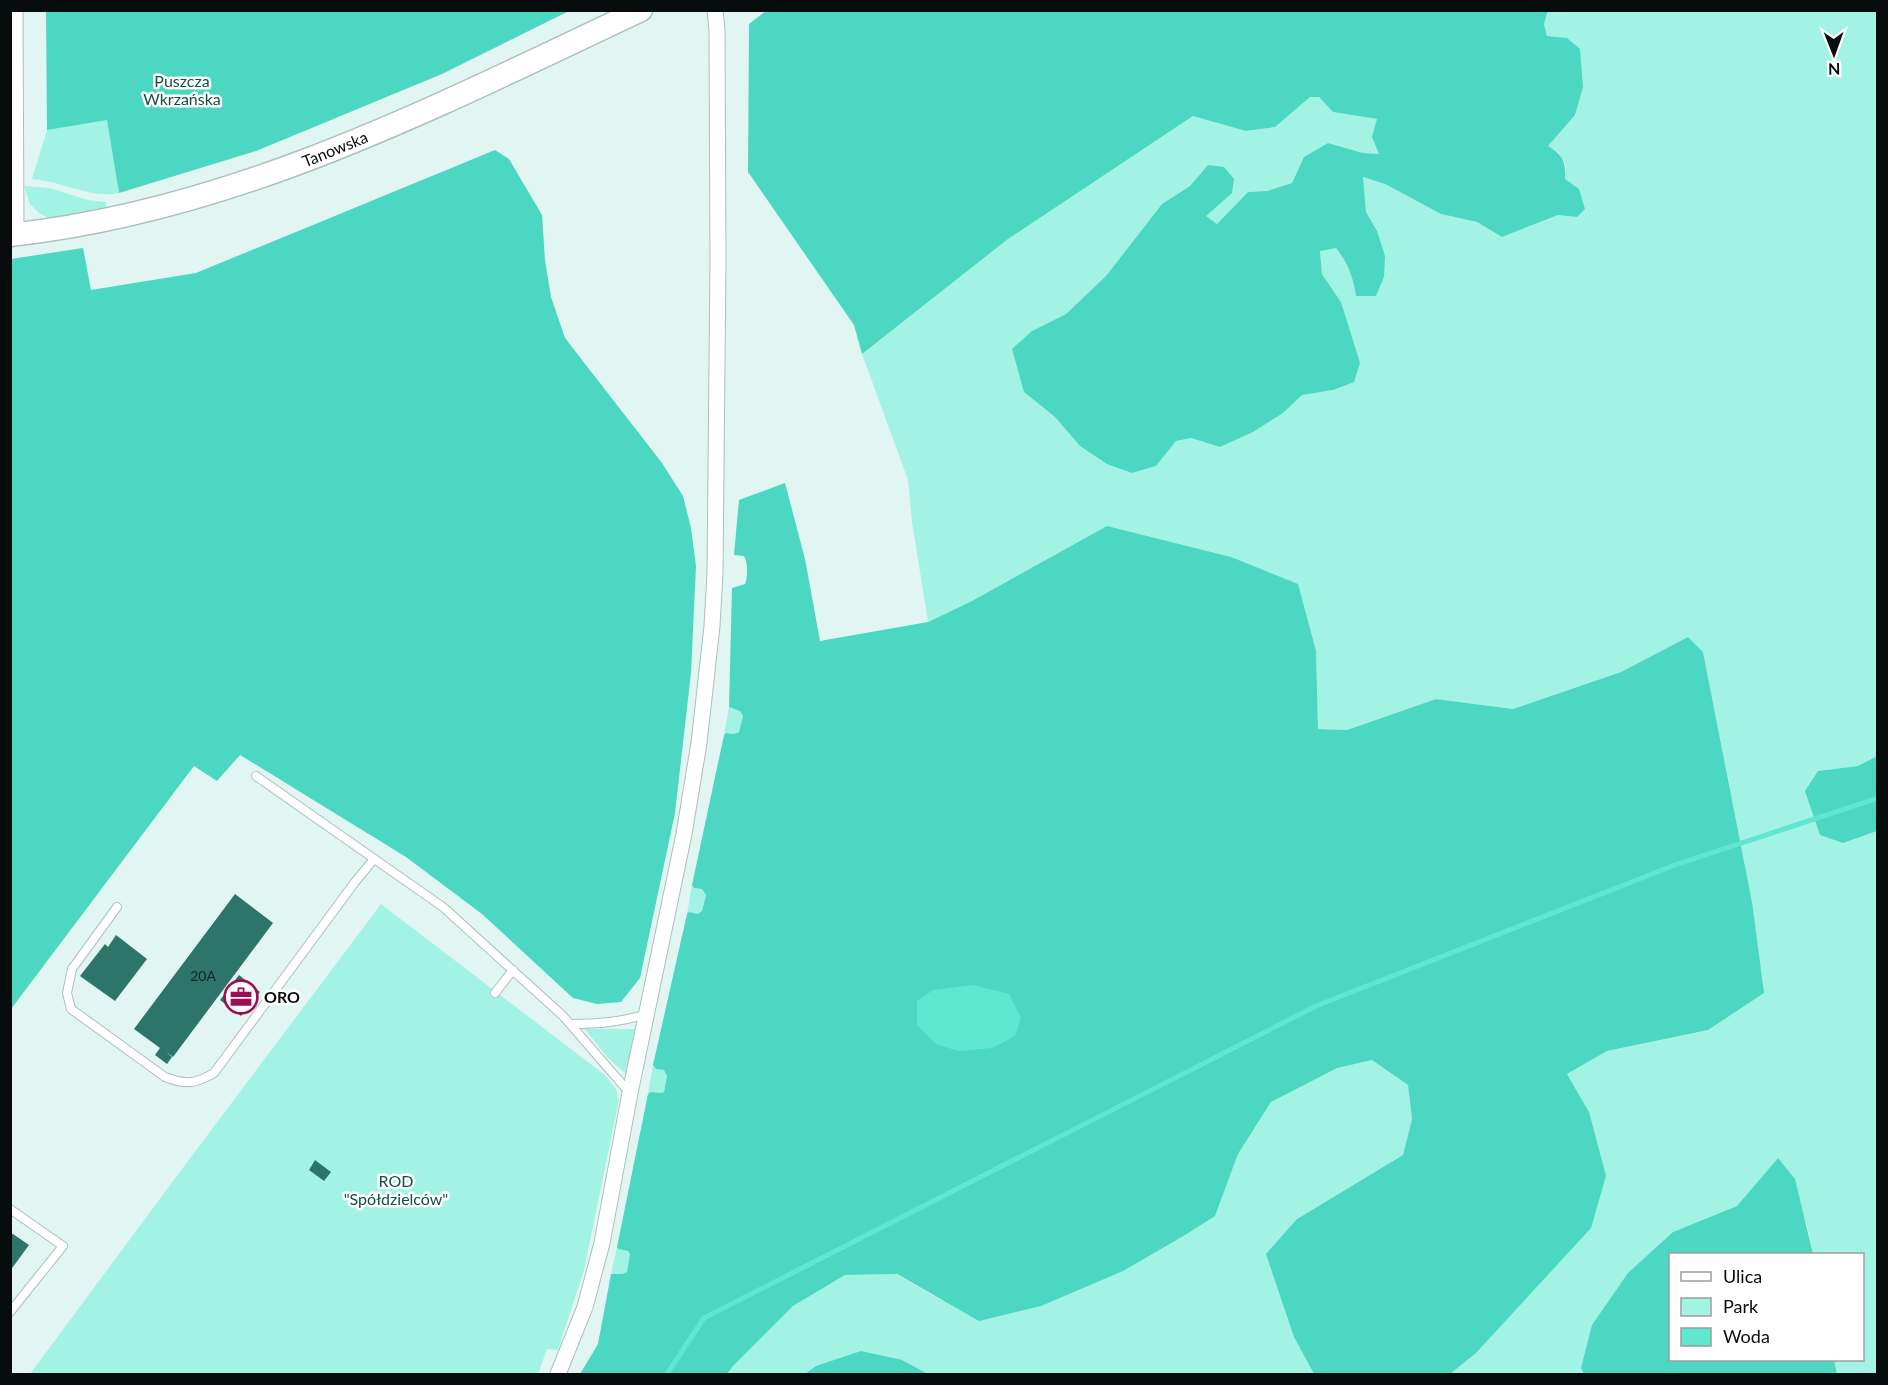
<svg xmlns="http://www.w3.org/2000/svg" width="1888" height="1385" viewBox="0 0 1888 1385" font-family="Lato,sans-serif">
<rect width="100%" height="100%" fill="#e1f6f2"/>
<path fill="#a3f3e4" d="M 1548,11 L 1877,11 L 1877,756 L 1858,766 L 1818,771 L 1843,843 L 1877,831 L 1877,1374 L 1837,1374 L 1834,1360 L 1862,1360 L 1862,1254 L 1813,1254 L 1807,1225 L 1778,1158 L 1737,1206 L 1673,1232 L 1582,1368 L 1584,1374 L 1450,1374 L 1476,1353 L 1525,1299 L 1589,1112 L 1567,1074 L 1607,1051 L 1708,1030 L 1752,902 L 1703,652 L 1688,637 L 1621,672 L 1513,709 L 1436,699 L 1347,730 L 1318,729 L 1316,651 L 972,601 L 928,622 L 912,522 L 908,480 L 862,354 L 1008,239 L 1193,116 L 1247,131 L 1275,127 L 1309,97 L 1319,97 L 1333,112 L 1377,119 L 1380,154 L 1363,153 L 1328,143 L 1304,157 L 1292,183 L 1267,191 L 1248,192 L 1217,224 L 1205,216 L 1216,206 L 1208,165 L 1190,186 L 1162,204 L 1106,276 L 1066,314 L 1032,331 L 1024,392 L 1055,417 L 1080,446 L 1132,473 L 1156,466 L 1176,441 L 1191,438 L 1220,447 L 1253,432 L 1283,413 L 1302,395 L 1333,390 L 1349,331 L 1341,302 L 1322,274 L 1320,250 L 1336,248 C 1348,263 1353,277 1356,296 L 1377,231 L 1366,212 L 1363,177 L 1385,184 L 1441,214 L 1477,222 L 1502,237 L 1558,215 L 1577,217 L 1564,179 L 1566,166 L 1558,152 L 1547,147 L 1575,115 L 1567,38 L 1547,36 L 1544,24 Z
M 107,119 L 119,193 C 89,199 62,181 32,179 L 47,130 Z
M 24,186 L 50,188 L 88,200 L 106,202 L 107,210 L 49,218 L 39,213 L 30,204 Z
M 729,707 L 740,711 L 743,716 L 739,732 L 734,734 L 727,733 L 724,735 Z
M 692,885 L 694,888 L 702,889 L 706,894 L 702,911 L 698,914 L 689,912 L 687,914 Z
M 381,904 L 605,1075 L 616,1089 L 619,1100 L 584,1270 L 558,1350 L 547,1349 L 538,1374 L 30,1374 L 179,1173 Z
M 585,1029 L 636,1029 L 627,1075 L 607,1057 Z
M 1372,1060 L 1408,1085 L 1412,1119 L 1403,1155 L 1297,1219 L 1294,1337 L 1314,1374 L 928,1374 L 902,1360 L 816,1366 L 805,1374 L 727,1374 L 733,1366 L 793,1306 L 845,1275 L 896,1274 L 941,1300 L 1215,1216 L 1238,1154 L 1271,1102 L 1337,1067 Z
M 653,1065 L 656,1069 L 664,1070 L 667,1076 L 664,1092 L 661,1093 L 651,1092 L 648,1094 Z
M 617,1247 L 618,1249 L 628,1251 L 630,1254 L 627,1272 L 622,1274 L 611,1274 Z"/>
<path fill="#4bd7c1" d="M 1548,10 L 1544,24 L 1547,36 L 1567,38 L 1580,49 L 1583,87 L 1575,115 L 1548,146 C 1563,155 1566,162 1565,179 L 1579,189 L 1585,209 L 1577,217 L 1558,215 L 1502,237 L 1477,222 L 1441,214 L 1385,184 L 1363,177 L 1366,212 L 1377,231 L 1385,256 L 1384,277 L 1376,296 L 1356,296 C 1353,277 1348,263 1336,248 L 1320,251 L 1322,274 L 1341,302 L 1360,363 L 1354,382 L 1333,390 L 1302,395 L 1283,413 L 1253,432 L 1220,447 L 1191,438 L 1176,441 L 1156,466 L 1132,473 L 1107,464 L 1080,446 L 1055,417 L 1024,392 L 1012,349 L 1032,331 L 1066,314 L 1106,276 L 1162,204 L 1190,186 L 1208,165 L 1224,167 L 1234,179 L 1232,193 L 1206,216 L 1217,224 L 1248,192 L 1267,191 L 1292,183 L 1304,157 L 1328,143 L 1363,153 L 1379,154 L 1372,137 L 1377,119 L 1333,112 L 1319,97 L 1310,97 L 1275,127 L 1246,131 L 1193,116 L 1008,239 L 862,354 L 854,325 L 748,172 L 749,24 L 766,11 Z
M 46,11 L 46,10 L 569,11 L 442,74 L 302,132 L 256,151 L 119,193 L 107,120 L 47,130 Z
M 495,150 L 509,159 L 542,215 L 545,260 L 551,297 L 565,338 L 662,463 L 683,496 L 691,528 L 696,566 L 691,673 L 675,813 L 640,978 L 621,1002 L 597,1004 L 573,998 L 482,914 L 406,857 L 240,755 L 217,781 L 194,766 L 11,1009 L 11,259 L 83,248 L 91,290 L 196,273 Z
M 785,483 L 805,559 L 820,641 L 928,622 L 972,601 L 1107,526 L 1231,557 L 1298,584 L 1316,651 L 1318,729 L 1347,730 L 1436,699 L 1513,709 L 1621,672 L 1688,637 L 1703,652 L 1752,902 L 1764,993 L 1708,1030 L 1607,1051 L 1567,1074 L 1589,1112 L 1606,1176 L 1591,1228 L 1476,1353 L 1450,1374 L 1314,1374 L 1294,1337 L 1266,1254 L 1297,1219 L 1403,1155 L 1412,1119 L 1408,1085 L 1372,1060 L 1337,1068 L 1271,1102 L 1238,1154 L 1215,1216 L 1185,1235 L 1123,1271 L 1041,1306 L 979,1321 L 897,1274 L 845,1275 L 793,1306 L 733,1366 L 727,1374 L 580,1374 L 598,1344 L 611,1274 L 622,1274 L 627,1272 L 630,1254 L 628,1251 L 618,1249 L 617,1247 L 648,1094 L 651,1092 L 661,1093 L 664,1092 L 667,1076 L 664,1070 L 656,1069 L 653,1065 L 687,914 L 689,912 L 698,914 L 702,911 L 706,895 L 702,889 L 694,888 L 692,885 L 724,735 L 726,733 L 734,734 L 739,732 L 743,716 L 740,711 L 729,707 L 732,588 L 745,584 C 748,577 748,563 744,556 L 734,555 L 739,500 Z
M 1877,756 L 1877,831 L 1843,843 L 1820,835 L 1805,791 L 1818,771 L 1858,766 Z
M 1778,1158 L 1795,1179 L 1813,1254 L 1670,1254 L 1670,1360 L 1834,1360 L 1837,1374 L 1584,1374 L 1581,1368 L 1592,1325 L 1628,1273 L 1673,1232 L 1737,1206 Z
M 861,1351 L 902,1360 L 928,1374 L 805,1374 L 816,1366 Z"/>
<path fill="#5fe7d2" d="M 974,985 L 1009,994 L 1021,1018 L 1015,1036 L 992,1048 L 958,1051 L 936,1044 L 917,1025 L 917,1001 L 933,990 Z"/>
<g fill="none" stroke-linecap="round" stroke-linejoin="round">
<path stroke="#5fe7d2" stroke-width="5" d="M 667,1374 L 704,1318 L 1316,1006 L 1675,865 L 1878,798"/>
</g>
<path fill="#2d7569" d="M 235,894 L 273,923 L 173,1057 L 166,1052 L 172,1057 L 167,1064 L 155,1055 L 160,1048 L 134,1029 Z
M 116,935 L 147,959 L 115,1001 L 80,976 L 105,944 L 108,947 Z
M 239,975 L 260,992 L 241,1016 L 220,1000 Z
M 315,1160 L 331,1172 L 324,1181 L 309,1170 Z
M 10,1232 L 29,1245 L 10,1271 Z"/>
<g fill="none" stroke-linecap="round" stroke-linejoin="round">
<defs>
<path id="lane" d="M 256,776 L 443,907 L 563,1016 L 629,1092
M 117,907 L 72,969 L 67,993 L 71,1009 L 165,1077 C 186,1085 195,1084 214,1073 L 355,882 L 374,859
M 495,993 L 513,970
M 571,1024 C 599,1024 620,1022 647,1014
M 10,1209 L 63,1246 L 10,1312"/>
<path id="street" d="M 15,10 L 16,234
M 558,1374 L 585,1307 L 602,1243 L 630,1093 L 684,834 L 699,743 L 712,626 L 715,573 L 718,261 L 717,29 L 715,10"/>
<path id="secondary" d="M 10,235 C 236,211 439,105 641,10"/>
</defs>
<use href="#lane" stroke="#acbfbb" stroke-width="10"/>
<use href="#street" stroke="#acbfbb" stroke-width="17"/>
<use href="#secondary" stroke="#acbfbb" stroke-width="25"/>
<use href="#lane" stroke="#fff" stroke-width="8"/>
<use href="#street" stroke="#fff" stroke-width="15"/>
<use href="#secondary" stroke="#fff" stroke-width="22"/>
</g>
<defs>
<symbol id="office-ring" viewBox="-11 -11 22 22"><circle r="9.5" fill="#fff" stroke="#a00b51" stroke-width="1.5"/><path d="M-6-3h4V-5.5h4V-3h4V5H-6ZM-1-4.5V-3h2v-1.5ZM-6 0V1H6V0Z" fill="#a00b51"/></symbol>
</defs>
<g fill-rule="evenodd">
<use href="#office-ring" x="222" y="978" width="38" height="38"/>
</g>
<g text-anchor="middle" stroke-width="5" stroke-linejoin="round" paint-order="stroke">
<g font-size="14" fill="#102723">
<text x="203" y="981">20A</text>
</g>
<g font-size="16" fill="#124e45" stroke="#fff">
<text x="182" y="87">Puszcza<tspan x="182" dy="18">Wkrzańska</tspan></text>
<text x="396" y="1187">ROD<tspan x="396" dy="18">"Spółdzielców"</tspan></text>
</g>
<g font-size="16" fill="#070d0c" stroke="#fff">
<text transform="translate(335 149) rotate(-22)" y="6">Tanowska</text>
</g>
<g font-size="16" font-weight="bold" fill="#070d0c" stroke="#fff" text-anchor="start">
<text x="264" y="1003">ORO</text>
</g>
</g>
<rect width="1888" height="1385" fill="none" stroke="#070d0c" stroke-width="24"/>
<rect x="1669" y="1253" width="195" height="108" fill="#ffffff" stroke="#9c9e9e" stroke-width="1.5"/>
<rect x="1681" y="1272" width="30" height="9" fill="#ffffff" stroke="#9c9e9e" stroke-width="1.5"/>
<text x="1723" y="1283" font-size="18" fill="#070d0c">Ulica</text>
<rect x="1681" y="1298" width="30" height="18" fill="#a3f3e4" stroke="#9c9e9e" stroke-width="1.5"/>
<text x="1723" y="1313" font-size="18" fill="#070d0c">Park</text>
<rect x="1681" y="1328" width="30" height="18" fill="#5fe7d2" stroke="#9c9e9e" stroke-width="1.5"/>
<text x="1723" y="1343" font-size="18" fill="#070d0c">Woda</text>
<g transform="translate(1834 54) rotate(179)" stroke="#ffffff" stroke-width="4.5" paint-order="stroke">
<path d="M0-4.5L10 22L0 15L-10 22Z" fill="#070d0c"/>
<text y="-9" font-size="16" font-weight="bold" text-anchor="middle" fill="#070d0c">N</text>
</g>
</svg>
